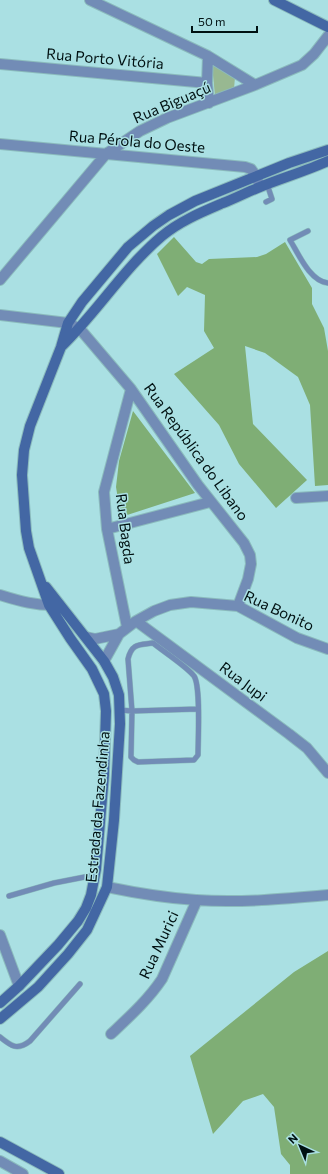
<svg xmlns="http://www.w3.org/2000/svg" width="328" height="1174" viewBox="0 0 328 1174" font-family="Commissioner,sans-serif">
<rect width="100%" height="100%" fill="#aae0e3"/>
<path fill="#98b891" d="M 212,65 L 235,77 L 234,89 L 215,96 Z"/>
<path fill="#7fae75" d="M 174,237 L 196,262 L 202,264 L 209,259 L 257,257 L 266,254 L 285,242 L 312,288 L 312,304 L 324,328 L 328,351 L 328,485 L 315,486 L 310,405 L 298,377 L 265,353 L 245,346 L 253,424 L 307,480 L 276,508 L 239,464 L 219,425 L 174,374 L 214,348 L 204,331 L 205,295 L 187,287 L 178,296 L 157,254 Z
M 133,411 L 195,493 L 121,517 L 116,487 L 119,461 Z
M 328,951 L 328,1174 L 290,1174 L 290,1165 L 281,1154 L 274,1107 L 263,1094 L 243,1101 L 213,1134 L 190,1056 L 294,972 Z"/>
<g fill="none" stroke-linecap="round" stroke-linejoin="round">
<defs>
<path id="lane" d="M 266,202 L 272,199 L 267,184
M 308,231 L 290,240 C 299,255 310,281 328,283
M 120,710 L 132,711 L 131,757 L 134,760 L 138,762 L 194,760 L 198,755 C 198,741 201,686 194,676 C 186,666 164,652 153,643 C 139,645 132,643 128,659 L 132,711 L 198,709
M 9,896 L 54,883 L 95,875
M 0,1037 C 11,1046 17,1051 30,1041 L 80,984"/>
<path id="street" d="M 90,0 L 208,56 L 255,85
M 208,56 L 207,83 L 209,103
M 0,64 L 207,83
M 0,144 L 245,167 L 251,169 L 256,176 L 259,184
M 0,280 L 106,154 L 140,131 L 167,118 L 255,85 L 302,65 L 314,54 L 328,36
M 0,315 L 68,323 L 80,329 L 131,389 L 198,485 L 244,543 L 250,555 L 251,564 L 248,579 L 238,606
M 296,498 L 328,496
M 107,529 L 210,502
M 0,595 C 19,601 37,606 57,605
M 136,621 L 289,734 L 307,748 L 328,773
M 127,627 L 107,529 L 104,492 L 131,389
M 86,637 L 95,639 L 119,634
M 104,661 L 119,634 L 136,621 L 154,611 L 170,605 L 191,602 L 238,606 L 297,638 L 328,649
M 107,887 C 136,893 166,898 196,900 C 239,903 284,899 328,895
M 0,935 L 19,986
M 111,1034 C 129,1017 148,1000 162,979 L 197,900
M 0,1161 L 23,1174"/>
<path id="secondary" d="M 274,0 L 328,27
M 62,346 C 98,311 124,268 162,236 C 180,221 202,212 223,203 C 236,198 247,192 260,187 C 282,178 306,171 328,161
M 0,1003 L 19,986 L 58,945 L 78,921 L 86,908 L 91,895 L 96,869 L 104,775 L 106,711 L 104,694 L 92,669 L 70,638 L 49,605 L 29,548 L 26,531 L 22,475 L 24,450 L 30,426 L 61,347 L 68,323 L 82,302 L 128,247 L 153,226 L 169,215 L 195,201 L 289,163 L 328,150
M 0,1019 L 38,987 L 68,954 L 87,930 L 107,887 L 114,820 L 120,724 L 119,695 L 113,677 L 104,661 L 46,587
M 0,1142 L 59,1174"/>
</defs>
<use href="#lane" stroke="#8bbbbd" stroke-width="6"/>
<use href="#street" stroke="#8bbbbd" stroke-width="12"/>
<use href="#secondary" stroke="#8bbbbd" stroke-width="12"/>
<use href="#lane" stroke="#728cb6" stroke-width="5"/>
<use href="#street" stroke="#728cb6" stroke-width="10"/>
<use href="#secondary" stroke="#4367a4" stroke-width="10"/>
</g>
<g text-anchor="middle" stroke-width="3" stroke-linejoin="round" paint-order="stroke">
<g font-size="15" fill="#001112" stroke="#aae0e3">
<text transform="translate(105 59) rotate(5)" y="5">Rua Porto Vitória</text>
<text transform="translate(172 103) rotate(-23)" y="5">Rua Biguaçú</text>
<text transform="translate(137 142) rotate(5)" y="5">Rua Pérola do Oeste</text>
<text transform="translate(196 452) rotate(54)" y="5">Rua República do Libano</text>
<text transform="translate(125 529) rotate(83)" y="5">Rua Bagda</text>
<text transform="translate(279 611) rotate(25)" y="5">Rua Bonito</text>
<text transform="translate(243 682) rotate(37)" y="5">Rua Jupi</text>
<text transform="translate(98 807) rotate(-85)" y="5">Estrada da Fazendinha</text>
<text transform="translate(159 945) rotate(-65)" y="5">Rua Murici</text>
</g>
</g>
<g transform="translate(300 1146) rotate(316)" stroke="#aae0e3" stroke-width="3" paint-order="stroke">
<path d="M0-3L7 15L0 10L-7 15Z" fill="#001112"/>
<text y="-6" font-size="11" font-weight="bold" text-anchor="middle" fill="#001112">N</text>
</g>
<path d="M192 26v6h65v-6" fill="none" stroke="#001112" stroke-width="2"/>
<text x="198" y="26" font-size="12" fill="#001112" stroke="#aae0e3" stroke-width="3" paint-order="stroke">50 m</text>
</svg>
